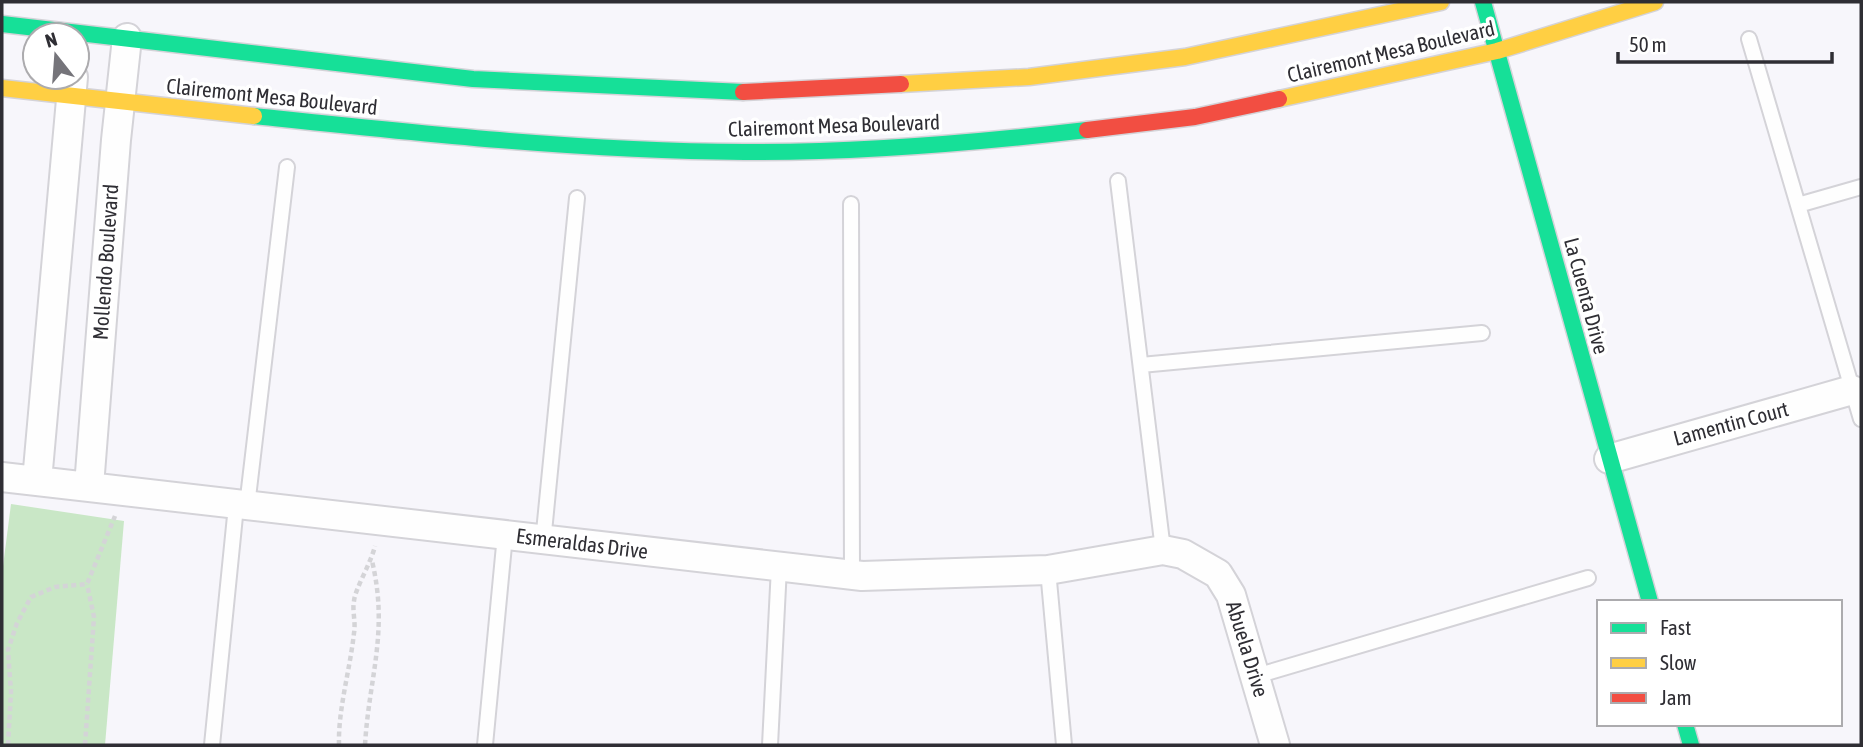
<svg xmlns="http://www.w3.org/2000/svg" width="1863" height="747" viewBox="0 0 1863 747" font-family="'Asap Condensed',sans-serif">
<rect width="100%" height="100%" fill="#f7f6fb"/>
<path fill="#c9e7c6" d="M 11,504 L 124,521 L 105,745 L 2,745 L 2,574 Z"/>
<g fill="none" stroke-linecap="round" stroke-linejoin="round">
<defs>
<path id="lane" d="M 1749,39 L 1861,419
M 1118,181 L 1163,550
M 851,204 L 852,575
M 1798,205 L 1861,187
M 1141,365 L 1482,333
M 247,506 L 287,167
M 543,542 L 577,198
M 1048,570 L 1064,745
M 1256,676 L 1588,578
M 212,745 L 236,506
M 485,745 L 505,535
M 770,745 L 779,567"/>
<path id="street" d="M 1609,459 L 1852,390
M 2,477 L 862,576 L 1048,570 L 1163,550 L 1183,554 L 1218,574 L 1231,595 L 1275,745
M 37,481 L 73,77
M 89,486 L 116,140 L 127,38"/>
<path id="fast" d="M 1483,2 L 1650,602
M 2,24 L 473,79 L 743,92
M 254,116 C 416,133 580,151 744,152 C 857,153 974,143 1087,130
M 1685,724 L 1691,745"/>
<path id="slow" d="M 901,84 L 1029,77 L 1185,57 L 1441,2
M 2,88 L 254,116
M 1279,99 L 1497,51 L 1655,2"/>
<path id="jam" d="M 743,92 L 901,84
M 1087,130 L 1195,117 L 1279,99"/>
</defs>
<use href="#lane" stroke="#d4d3d8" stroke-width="18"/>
<use href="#street" stroke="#d4d3d8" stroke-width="32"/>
<use href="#fast" stroke="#d4d3d8" stroke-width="19"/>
<use href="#slow" stroke="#d4d3d8" stroke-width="19"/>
<use href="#jam" stroke="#d4d3d8" stroke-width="19"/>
<path stroke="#d4d4d7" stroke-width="4.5" stroke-dasharray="5 3.5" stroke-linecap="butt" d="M 8,745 L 11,692 L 8,650 L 17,623 L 31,597 L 55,587 L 87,584 L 115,516
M 85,745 L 94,617 L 87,584
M 339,745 C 338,709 350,670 354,633 C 356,622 352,611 354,601 C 355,589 371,563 375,546
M 365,745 C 369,677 389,632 372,561"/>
<use href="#lane" stroke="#fefefe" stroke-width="14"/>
<use href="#street" stroke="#fefefe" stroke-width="28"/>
<use href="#fast" stroke="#16e098" stroke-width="16"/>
<use href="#slow" stroke="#ffcf43" stroke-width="16"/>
<use href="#jam" stroke="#f24e42" stroke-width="16"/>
</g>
<g text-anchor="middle" stroke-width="7" stroke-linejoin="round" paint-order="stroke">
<g font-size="21" fill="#2f2e34" stroke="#fff">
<text transform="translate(1391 52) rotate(-13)" y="7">Clairemont Mesa Boulevard</text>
<text transform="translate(272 97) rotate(6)" y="7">Clairemont Mesa Boulevard</text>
<text transform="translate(834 126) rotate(-2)" y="7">Clairemont Mesa Boulevard</text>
<text transform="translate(106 262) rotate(-86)" y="7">Mollendo Boulevard</text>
<text transform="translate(1586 296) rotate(75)" y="7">La Cuenta Drive</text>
<text transform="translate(1731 424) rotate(-15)" y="7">Lamentin Court</text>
<text transform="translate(582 544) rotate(7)" y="7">Esmeraldas Drive</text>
<text transform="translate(1247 649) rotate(73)" y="7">Abuela Drive</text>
</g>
</g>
<rect width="1863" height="747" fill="none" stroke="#2f2e34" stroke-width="7"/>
<rect x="1597" y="600" width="245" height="126" fill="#ffffff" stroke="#acabae" stroke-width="2"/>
<rect x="1611" y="623" width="35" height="10" fill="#16e098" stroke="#acabae" stroke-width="2"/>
<text x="1660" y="635" font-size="21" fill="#2f2e34">Fast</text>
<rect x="1611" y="658" width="35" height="10" fill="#ffcf43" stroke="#acabae" stroke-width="2"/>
<text x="1660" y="670" font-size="21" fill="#2f2e34">Slow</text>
<rect x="1611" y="693" width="35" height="10" fill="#f24e42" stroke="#acabae" stroke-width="2"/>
<text x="1660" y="705" font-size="21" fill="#2f2e34">Jam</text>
<g transform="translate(56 56) rotate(343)"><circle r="33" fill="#ffffff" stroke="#acabae" stroke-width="2"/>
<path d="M0-5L12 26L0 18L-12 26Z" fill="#75747a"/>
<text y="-10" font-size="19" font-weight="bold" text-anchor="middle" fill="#2f2e34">N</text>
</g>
<path d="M1618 52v10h214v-10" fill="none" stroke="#2f2e34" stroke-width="3.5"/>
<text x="1629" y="52" font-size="21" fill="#2f2e34" stroke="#ffffff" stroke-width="5" paint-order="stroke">50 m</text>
</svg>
